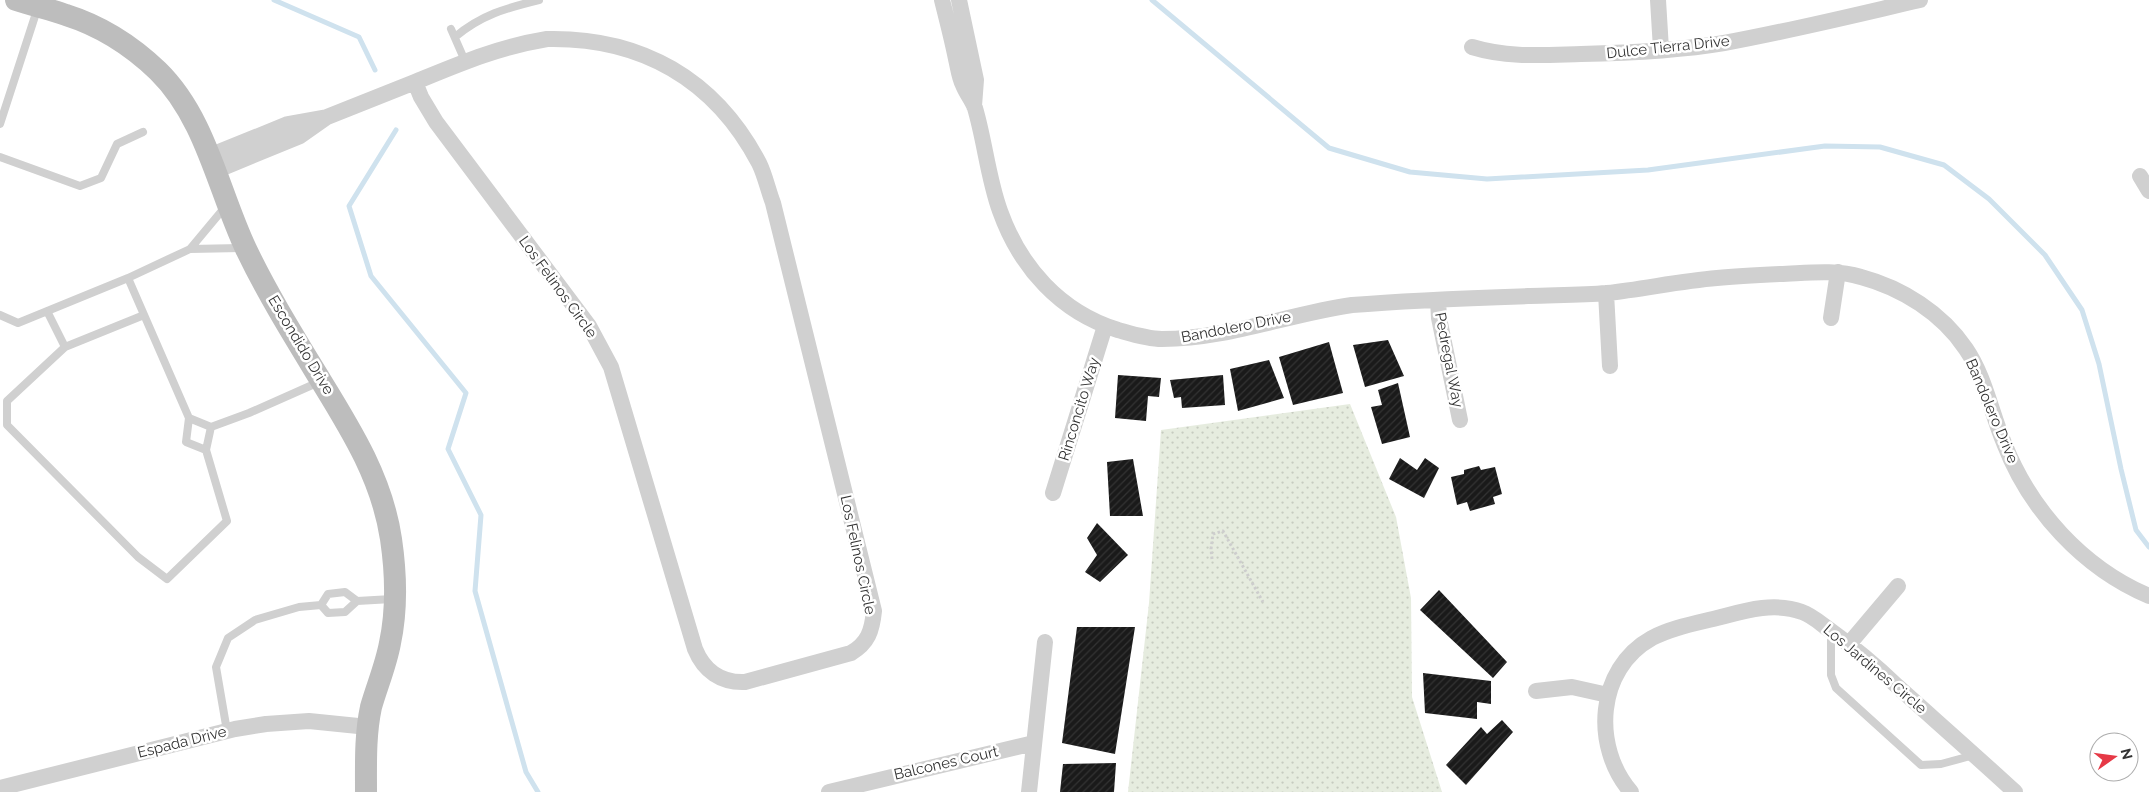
<svg xmlns="http://www.w3.org/2000/svg" width="2149" height="792" viewBox="0 0 2149 792" font-family="Raleway,sans-serif">
<defs>
<pattern id="grass-dots" width="8" height="8" patternUnits="userSpaceOnUse" patternTransform="scale(1.25)"><rect width="8" height="8" fill="#e6ecdf"/><path d="M2 2h.1M6 6h.1" fill="none" stroke="#c6cbc0" stroke-width="1.8" stroke-linecap="round"/></pattern>
<pattern id="building-hatch" width="6" height="6" patternUnits="userSpaceOnUse" patternTransform="scale(1.25)"><rect width="6" height="6" fill="#1a1a1a"/><path d="M-1 1l2-2M0 6l6-6M5 7l2-2" fill="none" stroke="#333"/></pattern>
</defs>
<rect width="100%" height="100%" fill="#fff"/>
<path fill="url(#grass-dots)" d="M 1350,404 L 1396,517 L 1411,598 L 1412,697 L 1442,792 L 1128,792 L 1149,603 L 1161,430 Z"/>
<g fill="none" stroke-linecap="round" stroke-linejoin="round">
<path stroke="#cfe2ee" stroke-width="5" d="M 274,0 L 359,37 L 375,70
M 1152,0 L 1329,148 L 1410,172 L 1487,179 L 1648,170 L 1825,146 L 1880,147 L 1944,165 L 1989,199 L 2045,255 L 2082,310 L 2099,364 L 2121,469 L 2136,530 L 2149,547
M 396,130 L 349,206 L 371,276 L 466,393 L 448,449 L 481,515 L 475,591 L 526,772 L 538,792"/>
</g>
<path fill="url(#building-hatch)" d="M 1388,340 L 1404,376 L 1365,387 L 1353,345 Z
M 1329,342 L 1343,393 L 1293,405 L 1279,357 Z
M 1269,360 L 1284,398 L 1238,411 L 1230,369 Z
M 1118,375 L 1161,378 L 1159,397 L 1148,396 L 1146,421 L 1115,418 Z
M 1223,375 L 1225,405 L 1182,408 L 1181,397 L 1174,398 L 1170,380 Z
M 1398,383 L 1410,437 L 1382,444 L 1371,407 L 1382,405 L 1378,390 Z
M 1400,458 L 1417,470 L 1425,458 L 1439,468 L 1424,498 L 1389,479 Z
M 1133,459 L 1143,516 L 1110,516 L 1107,462 Z
M 1479,466 L 1481,470 L 1495,467 L 1502,494 L 1493,497 L 1495,504 L 1470,511 L 1467,502 L 1457,505 L 1451,477 L 1464,474 L 1464,470 Z
M 1097,523 L 1128,555 L 1100,582 L 1085,572 L 1097,555 L 1087,538 Z
M 1439,590 L 1507,662 L 1493,678 L 1420,610 Z
M 1077,627 L 1135,627 L 1115,754 L 1062,743 Z
M 1423,673 L 1491,681 L 1491,704 L 1477,702 L 1477,719 L 1425,713 Z
M 1502,720 L 1513,732 L 1466,785 L 1446,765 L 1481,727 L 1487,734 Z
M 1116,763 L 1114,792 L 1060,792 L 1063,764 Z"/>
<g fill="none" stroke-linecap="round" stroke-linejoin="round">
<path stroke="#cdcdcd" stroke-width="3" stroke-dasharray="2.5 2.5" stroke-linecap="butt" d="M 1212,559 L 1211,549 L 1213,534 L 1223,531 L 1263,602"/>
<path stroke="#d0d0d0" stroke-width="8" d="M 451,29 L 465,61
M 455,37 C 481,15 506,8 539,0
M 0,124 L 37,10
M 0,157 L 80,186 L 101,178 L 117,144 L 143,132
M 241,248 L 190,249 L 128,278 L 189,418 L 211,427 L 249,413 L 319,382
M 190,249 L 225,207
M 47,311 L 65,347
M 0,315 L 18,323 L 128,278
M 144,315 L 65,347 L 7,401 L 7,425 L 138,557 L 167,579 L 227,521 L 206,450 L 211,427
M 189,418 L 186,442 L 206,450
M 357,601 L 392,599
M 1831,633 L 1831,675 L 1836,688 L 1921,765 L 1941,764 L 1974,755
M 227,731 L 216,667 L 228,638 L 255,620 L 299,607 L 321,605 L 328,613 L 345,612 L 357,601 L 345,592 L 328,594 L 321,605"/>
<path stroke="#d0d0d0" stroke-width="16" d="M 942,0 C 947,20 952,39 956,59 C 958,67 959,77 963,85 C 966,93 972,100 975,108 C 985,142 988,178 1000,211 C 1020,267 1060,312 1118,330 C 1132,334 1147,339 1162,339 C 1227,339 1289,314 1352,305 C 1411,300 1471,298 1530,296 C 1556,295 1582,295 1607,293 C 1644,289 1680,281 1717,278 C 1738,276 1759,275 1780,274 C 1807,273 1835,269 1861,277 C 1902,288 1942,313 1966,349 C 1985,377 1991,412 2004,443 C 2030,510 2083,568 2149,596
M 959,0 L 976,80 L 974,106
M 1658,0 L 1661,49
M 547,39 C 641,37 715,79 759,163 C 765,175 768,190 773,203 L 874,611 C 872,631 868,643 851,653 L 745,682 C 721,683 704,671 695,649 L 611,367 L 589,326 L 436,122 L 421,97 L 415,82 C 459,64 498,47 547,39 Z
M 1472,47 C 1508,58 1543,55 1581,54 C 1628,53 1677,51 1724,43 C 1790,31 1855,15 1920,0
M 209,156 L 288,124 L 327,117
M 215,171 L 300,136 L 327,117 L 415,82
M 2140,176 L 2149,191
M 1606,293 L 1610,366
M 1438,300 L 1439,318 L 1460,420
M 1831,318 L 1838,272
M 1053,493 L 1105,326
M 1849,644 L 1898,586
M 1536,691 L 1572,687 L 1608,695
M 0,788 L 235,729 L 266,724 L 309,721 L 368,727
M 829,792 L 1034,743
M 1029,792 L 1045,642
M 1631,792 C 1592,747 1596,669 1652,638 C 1673,627 1698,623 1721,617 C 1747,610 1775,602 1802,612 C 1811,615 1819,622 1827,628 C 1852,646 1875,665 1897,686 C 1936,721 1976,756 2015,792"/>
<path stroke="#bdbdbd" stroke-width="22" d="M 16,0 C 33,6 50,9 66,15 C 101,26 132,46 158,71 C 206,118 218,190 246,249 C 267,293 293,335 318,376 C 350,428 382,478 391,539 C 396,573 397,610 390,643 C 386,665 377,686 371,707 C 365,735 366,764 366,792"/>
</g>
<g text-anchor="middle" stroke-width="5" stroke-linejoin="round" paint-order="stroke">
<g font-size="15" fill="#333" stroke="#fff">
<text transform="translate(1668 47) rotate(-6)" y="5">Dulce Tierra Drive</text>
<text transform="translate(558 287) rotate(54)" y="5">Los Felinos Circle</text>
<text transform="translate(1236 327) rotate(-11)" y="5">Bandolero Drive</text>
<text transform="translate(301 345) rotate(59)" y="5">Escondido Drive</text>
<text transform="translate(1449 360) rotate(79)" y="5">Pedregal Way</text>
<text transform="translate(1079 409) rotate(-73)" y="5">Rinconcito Way</text>
<text transform="translate(1992 411) rotate(67)" y="5">Bandolero Drive</text>
<text transform="translate(858 555) rotate(78)" y="5">Los Felinos Circle</text>
<text transform="translate(1875 669) rotate(40)" y="5">Los Jardines Circle</text>
<text transform="translate(182 742) rotate(-14)" y="5">Espada Drive</text>
<text transform="translate(946 763) rotate(-13)" y="5">Balcones Court</text>
</g>
</g>
<g transform="translate(2114 757) rotate(76)"><circle r="24" fill="#ffffff" stroke="#adadad"/>
<path d="M0-4L9 19L0 12L-9 19Z" fill="#e63946"/>
<text y="-8" font-size="14" font-weight="bold" text-anchor="middle" fill="#333333">N</text>
</g>
</svg>
